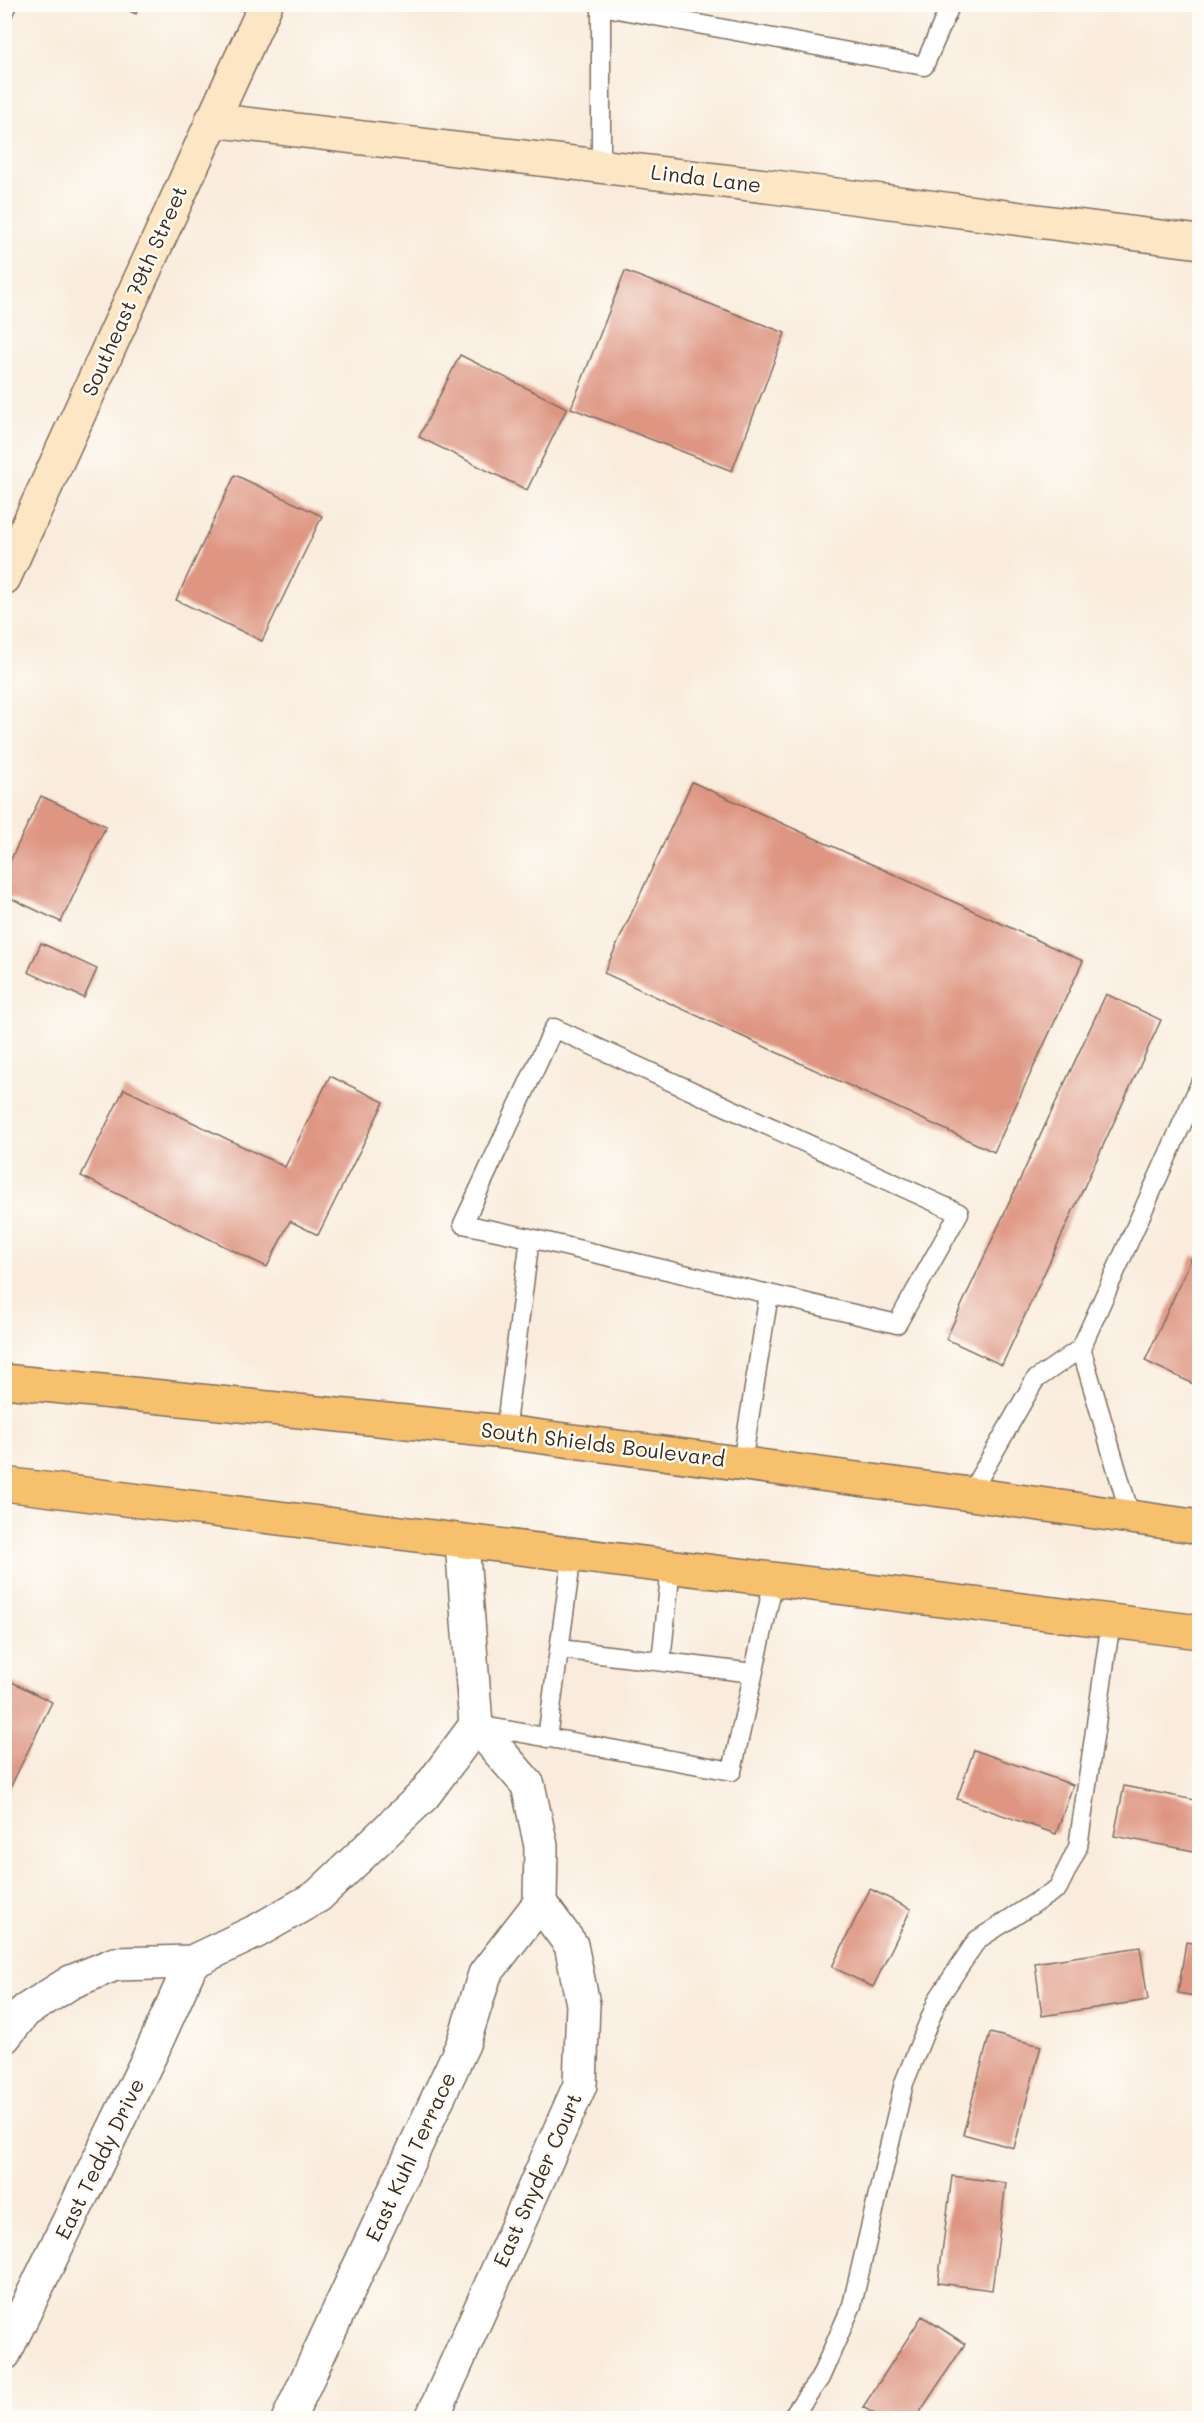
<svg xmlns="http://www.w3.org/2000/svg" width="1204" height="2423" viewBox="0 0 1204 2423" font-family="Mali,sans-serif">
<rect width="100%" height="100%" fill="#fdfcf7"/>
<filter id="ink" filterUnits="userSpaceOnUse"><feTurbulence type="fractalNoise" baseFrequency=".0167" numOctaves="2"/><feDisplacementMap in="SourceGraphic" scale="12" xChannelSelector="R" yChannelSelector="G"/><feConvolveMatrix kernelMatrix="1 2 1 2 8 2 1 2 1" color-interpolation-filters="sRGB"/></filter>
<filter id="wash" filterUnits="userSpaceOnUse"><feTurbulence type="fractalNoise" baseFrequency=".008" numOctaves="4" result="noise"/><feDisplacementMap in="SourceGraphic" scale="24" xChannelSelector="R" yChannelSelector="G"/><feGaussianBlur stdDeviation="1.35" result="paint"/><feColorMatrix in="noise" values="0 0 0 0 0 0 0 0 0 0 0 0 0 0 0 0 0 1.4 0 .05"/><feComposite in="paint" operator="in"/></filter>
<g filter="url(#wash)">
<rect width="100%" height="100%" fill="#f9ecdc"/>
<g id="blocks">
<path fill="#de9581" d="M 4,4 L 18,4 L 4,34 Z
M 116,4 L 140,4 L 136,14 Z
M 625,271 L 785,333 L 732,471 L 571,408 Z
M 460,355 L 567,408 L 527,490 L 419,437 Z
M 235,475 L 322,516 L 262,641 L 176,600 Z
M 692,782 L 1083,961 L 994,1152 L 604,973 Z
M 41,796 L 106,826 L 61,922 L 4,895 L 4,874 Z
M 41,943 L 97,969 L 84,998 L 28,972 Z
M 1106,994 L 1161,1020 L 1002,1365 L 946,1339 Z
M 330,1076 L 384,1102 L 318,1235 L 290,1221 L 267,1267 L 81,1176 L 124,1089 L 285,1167 Z
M 1193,1255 L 1200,1258 L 1200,1387 L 1145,1361 Z
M 4,1678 L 52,1702 L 8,1792 L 4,1790 Z
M 974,1750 L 1073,1785 L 1056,1834 L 957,1799 Z
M 1124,1786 L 1200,1801 L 1200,1852 L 1114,1836 Z
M 870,1889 L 911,1909 L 873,1987 L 832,1967 Z
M 1186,1942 L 1200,1944 L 1200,1997 L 1178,1993 Z
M 1140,1947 L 1148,2000 L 1042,2016 L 1035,1963 Z
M 990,2033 L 1041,2046 L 1014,2148 L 963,2134 Z
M 952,2176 L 1006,2183 L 992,2290 L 938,2283 Z
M 922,2316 L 965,2344 L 916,2418 L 881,2418 L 863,2407 Z"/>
</g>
</g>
<g filter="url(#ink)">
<use href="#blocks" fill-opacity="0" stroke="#7e6e60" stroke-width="1.5"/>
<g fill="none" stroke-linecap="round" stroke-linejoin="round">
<defs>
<path id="lane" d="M 601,6 L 924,66 L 951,4
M 601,167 L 601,4
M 1081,1348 L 1131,1518
M 505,1432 L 530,1238 L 463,1224 L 554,1028 L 959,1213 L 897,1324 L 530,1238
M 742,1463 L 769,1294
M 970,1494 L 1035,1380 L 1081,1348 L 1200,1084
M 560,1649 L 753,1673
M 661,1661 L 671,1567
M 478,1725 L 732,1771 L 774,1580
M 547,1738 L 572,1555
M 791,2418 L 820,2378 L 852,2305 L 904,2083 L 938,1999 L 977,1940 L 1058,1888 L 1078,1847 L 1111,1621"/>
<path id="street" d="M 462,1542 L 476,1725 L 528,1785 L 541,1846 L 540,1903
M 4,2037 L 25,2011 L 71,1982 L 115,1964 L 192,1962 L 257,1931 L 318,1896 L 424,1795 L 476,1725
M 4,2354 L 152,2051 L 192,1962
M 289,2418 L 463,2044 L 485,1974 L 540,1903
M 432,2418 L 580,2085 L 583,2004 L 571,1945 L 540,1903"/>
<path id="secondary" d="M 212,120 L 774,187 L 1200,242
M 4,578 L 266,4"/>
<path id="primary" d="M 4,1381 L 505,1432 L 970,1494 L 1200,1527
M 4,1484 L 1200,1632"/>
</defs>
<use href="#lane" stroke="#7e6e60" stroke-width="21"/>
<use href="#street" stroke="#7e6e60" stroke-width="36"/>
<use href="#secondary" stroke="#7e6e60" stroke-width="36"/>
<use href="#primary" stroke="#7e6e60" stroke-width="36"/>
<use href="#lane" stroke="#fff" stroke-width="18"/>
<use href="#street" stroke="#fff" stroke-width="33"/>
<use href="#secondary" stroke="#fce6c4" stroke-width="33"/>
<use href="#primary" stroke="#f7c06c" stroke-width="33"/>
</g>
</g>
<g text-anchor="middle" stroke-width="5" stroke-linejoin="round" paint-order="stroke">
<g font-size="21" fill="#3b2a1e" stroke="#fdfcf7">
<text transform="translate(706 179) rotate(7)" y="7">Linda Lane</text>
<text transform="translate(135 291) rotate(-66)" y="7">Southeast 79th Street</text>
<text transform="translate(603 1445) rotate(7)" y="7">South Shields Boulevard</text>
<text transform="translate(411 2157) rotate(-65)" y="7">East Kuhl Terrace</text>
<text transform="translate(100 2159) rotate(-64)" y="7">East Teddy Drive</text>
<text transform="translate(538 2180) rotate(-66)" y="7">East Snyder Court</text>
</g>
</g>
<rect width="1204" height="2423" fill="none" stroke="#fdfcf7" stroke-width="24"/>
</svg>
